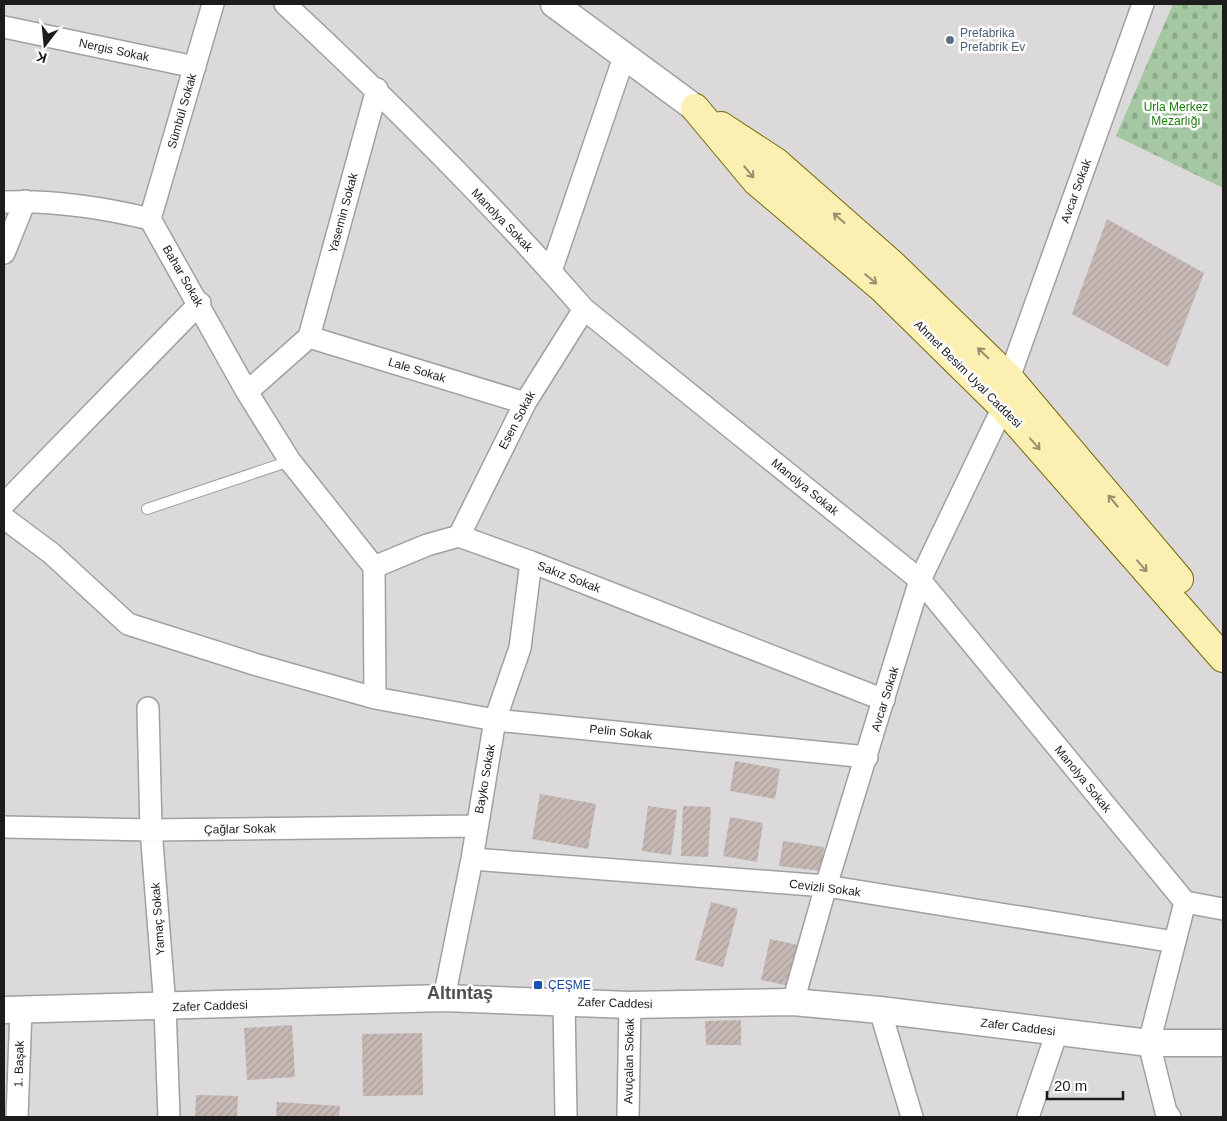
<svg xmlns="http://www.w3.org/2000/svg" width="1227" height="1121" viewBox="0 0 1227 1121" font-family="Arial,sans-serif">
<defs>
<pattern id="cemetery-stones" width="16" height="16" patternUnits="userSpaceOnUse" patternTransform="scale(1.25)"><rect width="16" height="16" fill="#a5c8a2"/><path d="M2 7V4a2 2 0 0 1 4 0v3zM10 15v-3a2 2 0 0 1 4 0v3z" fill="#8dab8b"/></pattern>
<pattern id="building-hatch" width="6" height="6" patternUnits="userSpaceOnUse" patternTransform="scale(1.25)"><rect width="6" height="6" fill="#c6b8b5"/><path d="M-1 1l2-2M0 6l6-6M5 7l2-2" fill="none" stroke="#aa9e9b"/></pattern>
</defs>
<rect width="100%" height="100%" fill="#eee7e2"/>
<path fill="#dbd9da" d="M 4,4 L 1223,4 L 1223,1117 L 4,1117 Z"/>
<path fill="url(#cemetery-stones)" d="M 1173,4 L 1223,4 L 1223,188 L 1116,136 Z"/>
<path fill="url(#building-hatch)" d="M 1107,219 L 1204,273 L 1168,367 L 1072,314 Z
M 735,761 L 780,769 L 775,799 L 730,791 Z
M 540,794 L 596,804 L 588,849 L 532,839 Z
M 648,806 L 677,810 L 671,855 L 642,851 Z
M 683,806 L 711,807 L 708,857 L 681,856 Z
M 730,817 L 763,823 L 757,862 L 723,856 Z
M 783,841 L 824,847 L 821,871 L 779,866 Z
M 711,902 L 738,909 L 723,967 L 695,960 Z
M 770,939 L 798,945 L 790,986 L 761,980 Z
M 741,1020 L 741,1045 L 706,1045 L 705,1021 Z
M 292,1025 L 295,1077 L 247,1080 L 244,1028 Z
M 422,1033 L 423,1095 L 363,1096 L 362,1034 Z
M 196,1095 L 238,1096 L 237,1117 L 195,1117 Z
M 277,1102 L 340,1106 L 339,1117 L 276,1117 Z"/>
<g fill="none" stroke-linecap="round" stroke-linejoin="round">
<defs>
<path id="service" d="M 147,509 L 290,461"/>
<path id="minor" d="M 285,4 C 389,101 491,202 584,309 L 920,580 L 1185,902 L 1149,1043 L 1166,1112 L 1170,1117
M 4,27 L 195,67
M 4,202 C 55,200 101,207 150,219 L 247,392 L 290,461 L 374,567
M 150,219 L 213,4
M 4,253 L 25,201
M 551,271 L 624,57
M 309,337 L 377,89
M 309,337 L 525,403
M 1009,378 L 1143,4
M 247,392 L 309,337
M 4,504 L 200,303
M 4,518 L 51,553 L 128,624 L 254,664 L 375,698 L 495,720 L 867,757
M 459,536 L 525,403 L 584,309
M 374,567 L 427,545 L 459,536 L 531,562 L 884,700
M 374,567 L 375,698
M 148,708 L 151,830 L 165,1007 L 169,1117
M 4,827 L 151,830 L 477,826
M 472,859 L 826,886 L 1175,942
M 1185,902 L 1223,909
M 444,998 L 472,859 L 495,720 L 520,648 L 531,562
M 564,1002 L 566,1117
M 793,1002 L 826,886 L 920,580 L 1003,407
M 880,1010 L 912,1117
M 17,1117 L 21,1010
M 628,1117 L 630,1005
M 1028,1117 L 1057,1032"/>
<path id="tertiary" d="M 554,4 L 695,108
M 4,1010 L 444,998 L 630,1005 L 793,1002 L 880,1010 L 1149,1043 L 1223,1043"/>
<path id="secondary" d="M 695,108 L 756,181 L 882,288 L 1003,407 L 1223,658
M 721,126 L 776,162 L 893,265 L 1009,378 L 1179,579"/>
</defs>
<use href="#service" stroke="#a0a0a0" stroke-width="12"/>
<use href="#minor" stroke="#a0a0a0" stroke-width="24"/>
<use href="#tertiary" stroke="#a0a0a0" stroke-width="29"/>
<use href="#secondary" stroke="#766800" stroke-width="30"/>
<use href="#service" stroke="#fff" stroke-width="10"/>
<use href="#minor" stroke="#fff" stroke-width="21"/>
<use href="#tertiary" stroke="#fff" stroke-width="26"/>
<use href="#secondary" stroke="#fcefb2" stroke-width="28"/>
</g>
<defs><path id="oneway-shaft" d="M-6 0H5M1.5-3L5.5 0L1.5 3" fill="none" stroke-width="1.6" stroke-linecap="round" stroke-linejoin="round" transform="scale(1.25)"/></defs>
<g stroke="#97906e">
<use href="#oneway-shaft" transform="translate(749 172) rotate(50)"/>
<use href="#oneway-shaft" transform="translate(839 218) rotate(-139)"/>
<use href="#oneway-shaft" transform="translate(871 279) rotate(40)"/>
<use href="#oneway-shaft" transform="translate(983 353) rotate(-136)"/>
<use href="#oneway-shaft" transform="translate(1035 444) rotate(49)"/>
<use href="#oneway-shaft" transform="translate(1113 501) rotate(-130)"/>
<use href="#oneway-shaft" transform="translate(1142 566) rotate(49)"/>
</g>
<circle fill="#5c6f8a" stroke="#fff" stroke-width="2" cx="950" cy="40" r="5"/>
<rect fill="#1a4fb4" stroke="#fff" stroke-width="2" x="533" y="980" width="10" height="10" rx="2.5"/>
<g text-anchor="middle" stroke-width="5" stroke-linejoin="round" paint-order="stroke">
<g font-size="12" fill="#4e5e75" stroke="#fff" text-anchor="start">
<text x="960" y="37">Prefabrika<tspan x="960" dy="14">Prefabrik Ev</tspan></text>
</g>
<g font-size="12" fill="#1c1c1c" stroke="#fff">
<text transform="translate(114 50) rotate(12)" y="4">Nergis Sokak</text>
<text transform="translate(182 111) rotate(-74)" y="4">Sümbül Sokak</text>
<text transform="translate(1076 191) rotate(-70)" y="4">Avcar Sokak</text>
<text transform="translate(343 213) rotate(-75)" y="4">Yasemin Sokak</text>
<text transform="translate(502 220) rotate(46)" y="4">Manolya Sokak</text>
<text transform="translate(183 276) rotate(60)" y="4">Bahar Sokak</text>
<text transform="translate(417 370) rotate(17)" y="4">Lale Sokak</text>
<text transform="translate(968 374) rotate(45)" y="4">Ahmet Besim Uyal Caddesi</text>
<text transform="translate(517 420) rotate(-62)" y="4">Esen Sokak</text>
<text transform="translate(805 487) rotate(39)" y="4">Manolya Sokak</text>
<text transform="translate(569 577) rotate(21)" y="4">Sakız Sokak</text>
<text transform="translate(885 699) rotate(-73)" y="4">Avcar Sokak</text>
<text transform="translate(621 732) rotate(6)" y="4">Pelin Sokak</text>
<text transform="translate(485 779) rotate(-80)" y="4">Bayko Sokak</text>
<text transform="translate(1083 779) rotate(51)" y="4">Manolya Sokak</text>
<text transform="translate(240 829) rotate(-1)" y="4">Çağlar Sokak</text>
<text transform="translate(825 888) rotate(7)" y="4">Cevizli Sokak</text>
<text transform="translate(158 919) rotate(-94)" y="4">Yamaç Sokak</text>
<text transform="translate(615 1003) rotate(2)" y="4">Zafer Caddesi</text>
<text transform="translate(210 1006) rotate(-2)" y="4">Zafer Caddesi</text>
<text transform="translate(1018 1027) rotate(7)" y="4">Zafer Caddesi</text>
<text transform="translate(629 1061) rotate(-89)" y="4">Avuçalan Sokak</text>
<text transform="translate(19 1064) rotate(-88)" y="4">1. Başak</text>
</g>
<g font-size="12" fill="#187e07" stroke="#fff">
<text x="1176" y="111">Urla Merkez<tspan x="1176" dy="14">Mezarlığı</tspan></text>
</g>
<g font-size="12" fill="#164399" stroke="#fff" text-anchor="start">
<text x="548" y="989">ÇEŞME</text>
</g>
<g font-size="18" font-weight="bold" fill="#4f4f4f" stroke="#fff">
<text x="460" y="999">Altıntaş</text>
</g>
</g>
<rect width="1227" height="1121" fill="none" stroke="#1c1c1c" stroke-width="10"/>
<g transform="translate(45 45) rotate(196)" stroke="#ffffff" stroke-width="4" paint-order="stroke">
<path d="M0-4L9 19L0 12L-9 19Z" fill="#1c1c1c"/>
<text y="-8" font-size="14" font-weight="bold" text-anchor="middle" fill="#1c1c1c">K</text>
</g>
<path d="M1047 1091v8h76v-8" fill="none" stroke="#1c1c1c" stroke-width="2.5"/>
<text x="1054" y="1091" font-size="15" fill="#1c1c1c" stroke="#ffffff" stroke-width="4" paint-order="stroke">20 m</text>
</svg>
